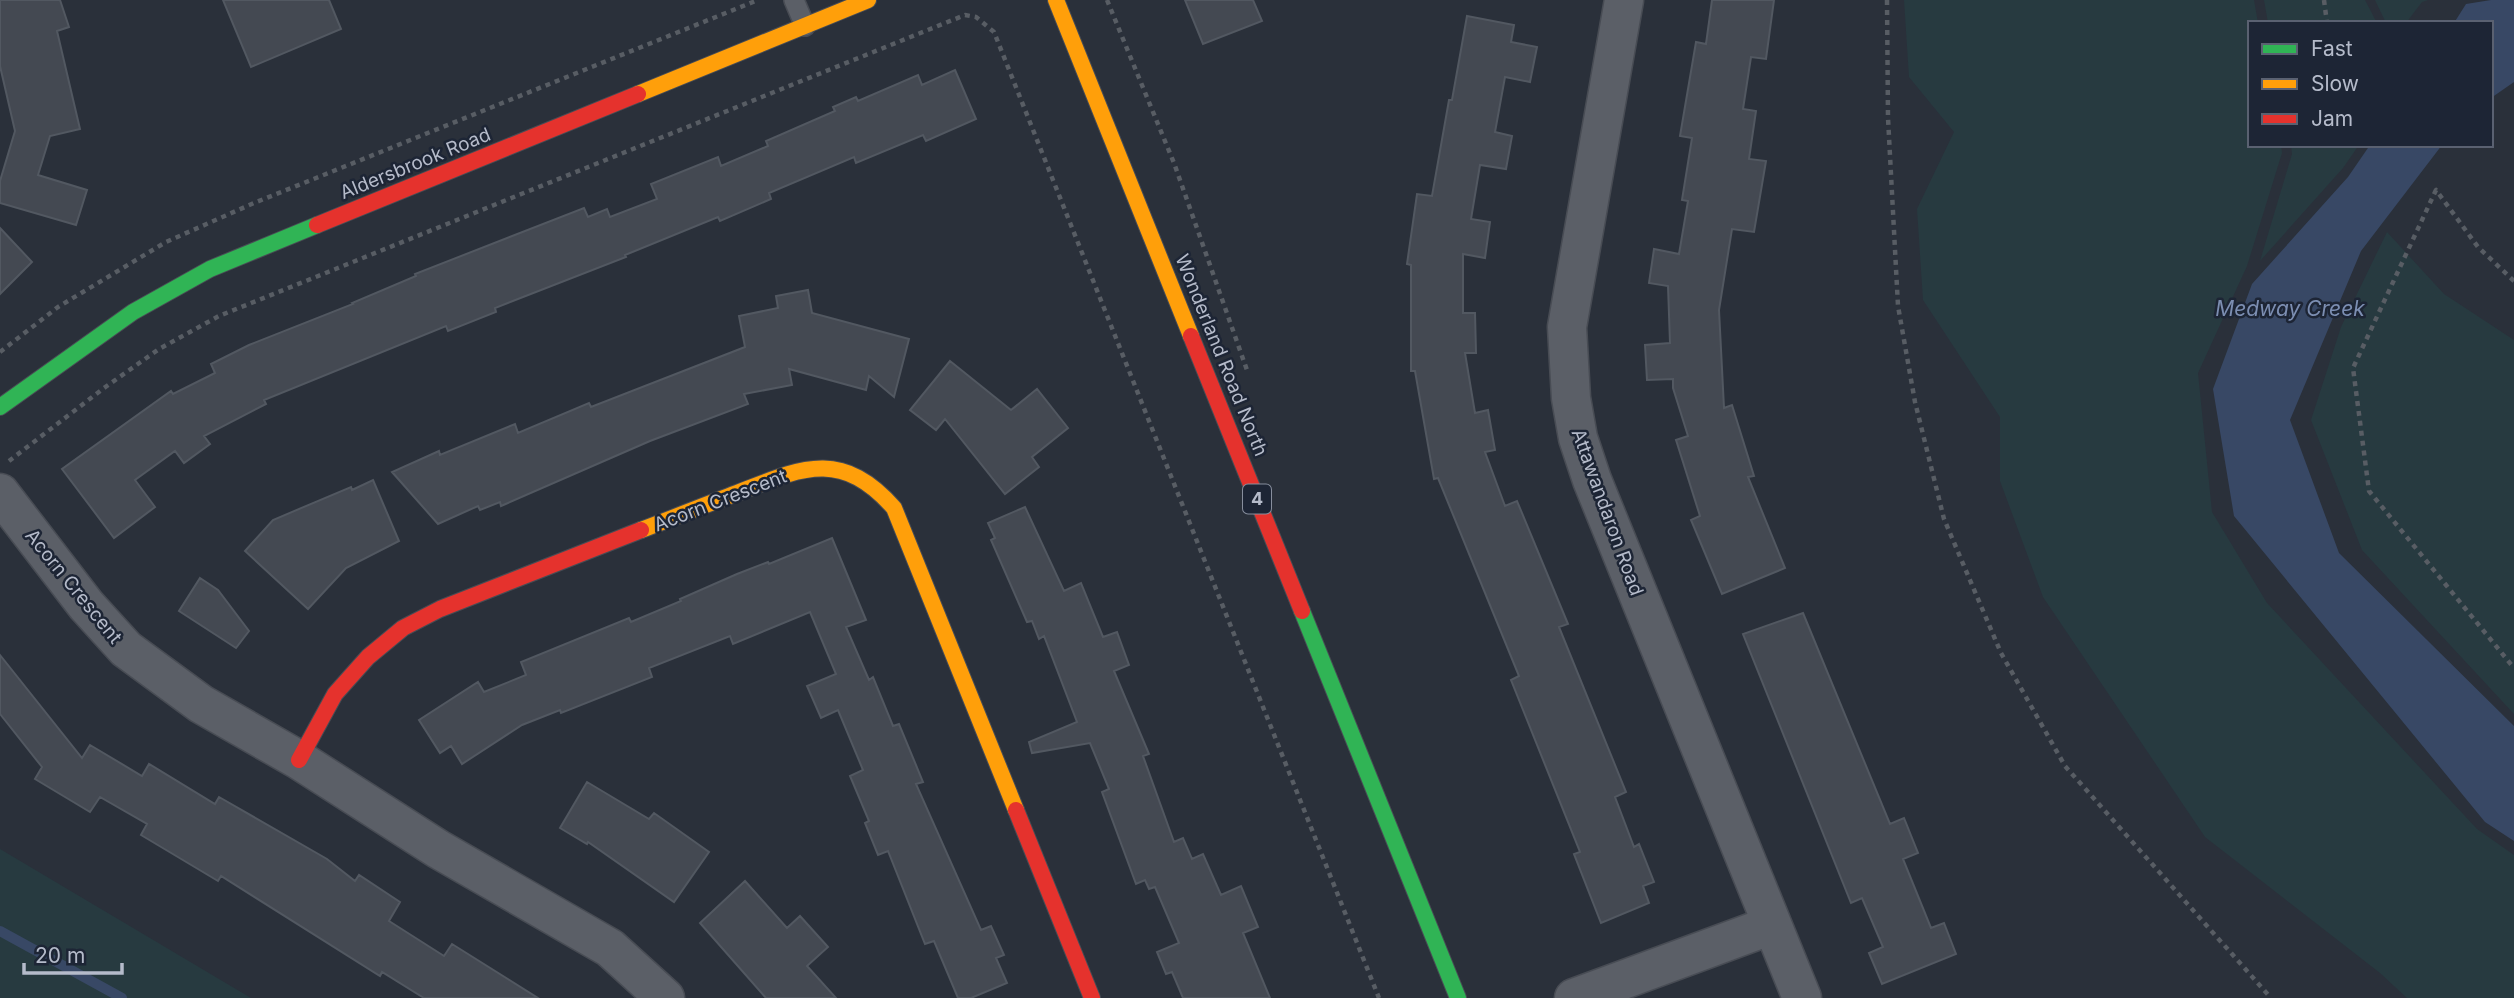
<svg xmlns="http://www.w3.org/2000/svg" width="2514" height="998" viewBox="0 0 2514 998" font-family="Inter,sans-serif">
<rect width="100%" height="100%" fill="#2a303a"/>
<path fill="#273a40" d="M 1904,0 L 2254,0 L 2258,23 L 2250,23 L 2250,145 L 2281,145 L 2282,153 L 2247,266 L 2198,373 L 2212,512 L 2267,603 L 2477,829 L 2514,855 L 2514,998 L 2407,998 L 2380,973 L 2205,837 L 2043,597 L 2000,481 L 2000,417 L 1923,300 L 1917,209 L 1954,132 L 1909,77 Z
M 2264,0 L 2365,0 L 2377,23 L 2268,23 Z
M 2375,0 L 2428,0 L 2422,2 L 2406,23 L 2386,23 Z
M 2291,145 L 2359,145 L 2343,168 L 2260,261 L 2292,154 Z
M 2387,232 L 2444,294 L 2514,340 L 2514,714 L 2362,550 L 2311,420 L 2341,327 Z
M 0,849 L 251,998 L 0,998 Z"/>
<path fill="#384865" d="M 2491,0 L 2514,0 L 2514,82 L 2491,98 L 2491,23 L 2454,23 L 2466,4 Z
M 2370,145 L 2442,145 L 2361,251 L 2290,420 L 2339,553 L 2514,726 L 2514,841 L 2485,822 L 2234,516 L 2213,389 L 2252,284 L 2348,177 Z"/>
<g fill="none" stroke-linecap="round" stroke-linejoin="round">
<path stroke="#384865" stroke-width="10" d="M 0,931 L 122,998"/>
</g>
<path fill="#444952" stroke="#525861" stroke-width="2" d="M 0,0 L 60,0 L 69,27 L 57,31 L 80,129 L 50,136 L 38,175 L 87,190 L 76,225 L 0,203 L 0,181 L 15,131 L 0,66 Z
M 223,0 L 329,0 L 341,29 L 251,67 Z
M 1185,0 L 1253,0 L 1262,21 L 1203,44 Z
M 1712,0 L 1774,0 L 1766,59 L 1751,57 L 1743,109 L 1756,111 L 1749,159 L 1766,161 L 1754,232 L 1732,229 L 1719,310 L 1724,408 L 1732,405 L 1754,476 L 1748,477 L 1785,568 L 1722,594 L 1691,520 L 1700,516 L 1676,440 L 1688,436 L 1673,388 L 1673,379 L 1647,380 L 1645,345 L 1670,343 L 1668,286 L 1649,283 L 1654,249 L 1679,254 L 1688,201 L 1682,200 L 1692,138 L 1680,136 L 1696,42 L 1706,44 Z
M 1467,16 L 1514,25 L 1511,42 L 1537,47 L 1530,82 L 1505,77 L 1495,132 L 1512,136 L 1506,169 L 1480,165 L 1471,219 L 1490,222 L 1485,258 L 1463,254 L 1463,313 L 1475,313 L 1476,353 L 1465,353 L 1475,413 L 1488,410 L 1495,450 L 1485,452 L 1505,506 L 1517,501 L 1568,624 L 1559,627 L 1626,792 L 1615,797 L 1634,847 L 1639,844 L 1654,882 L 1643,886 L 1649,903 L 1601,923 L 1574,854 L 1580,852 L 1511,680 L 1519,676 L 1438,478 L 1434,479 L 1415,371 L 1411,371 L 1411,265 L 1407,264 L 1417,194 L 1432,196 L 1449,100 L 1452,100 Z
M 955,70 L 976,119 L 926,141 L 923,135 L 856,163 L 854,157 L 769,193 L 771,199 L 720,221 L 718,217 L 625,255 L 626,257 L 495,308 L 496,312 L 448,331 L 446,326 L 264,400 L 266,404 L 204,436 L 210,444 L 184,463 L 175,451 L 135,480 L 155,507 L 114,538 L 62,469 L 171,391 L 173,394 L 215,373 L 211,364 L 249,345 L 353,304 L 352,303 L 416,276 L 415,274 L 584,208 L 588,217 L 607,209 L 610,217 L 657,199 L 651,184 L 718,157 L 721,166 L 768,146 L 766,141 L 835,111 L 833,107 L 856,97 L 858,101 L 918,75 L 922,85 Z
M 0,228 L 32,262 L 0,294 Z
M 808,290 L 812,313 L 909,339 L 894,397 L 869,376 L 866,390 L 789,369 L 792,385 L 744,394 L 748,404 L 650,441 L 501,506 L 500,502 L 480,510 L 478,506 L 438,524 L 392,472 L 439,451 L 440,455 L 515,424 L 518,433 L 589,403 L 591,407 L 745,347 L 739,316 L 778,308 L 776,296 Z
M 950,361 L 1011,410 L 1037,389 L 1068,428 L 1032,457 L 1039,467 L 1005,494 L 945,419 L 936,430 L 910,410 Z
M 373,480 L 399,541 L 346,568 L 308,609 L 245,551 L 273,520 L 351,487 L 352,490 Z
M 1025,507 L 1064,591 L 1081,583 L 1103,637 L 1117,632 L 1129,665 L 1114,671 L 1149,754 L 1143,756 L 1174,842 L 1183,838 L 1192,859 L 1203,854 L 1221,895 L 1241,886 L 1258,927 L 1243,933 L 1270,998 L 1183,998 L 1172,972 L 1166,974 L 1157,952 L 1179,943 L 1155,887 L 1149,889 L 1145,880 L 1136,884 L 1102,792 L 1109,789 L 1090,743 L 1032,753 L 1029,742 L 1077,722 L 1044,636 L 1039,639 L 1032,621 L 1027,622 L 991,540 L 995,538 L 988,523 Z
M 832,538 L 866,620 L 846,627 L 869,680 L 873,677 L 893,726 L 899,724 L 923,782 L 916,784 L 981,930 L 991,926 L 1004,955 L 996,958 L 1007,983 L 971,998 L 958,998 L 934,941 L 925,944 L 888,851 L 878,855 L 865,823 L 869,821 L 850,776 L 863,770 L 838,710 L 821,718 L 807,686 L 836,674 L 810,612 L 733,644 L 730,636 L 649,668 L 652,677 L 561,713 L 560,710 L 522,725 L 462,764 L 451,746 L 440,753 L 419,720 L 478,682 L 484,692 L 526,675 L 521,662 L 629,618 L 631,622 L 681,601 L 680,599 L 737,574 L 768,562 L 769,564 Z
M 200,578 L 218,590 L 249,631 L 236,648 L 179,611 Z
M 1803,613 L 1890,824 L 1904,818 L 1918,853 L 1903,859 L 1931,928 L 1944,923 L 1956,954 L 1882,984 L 1869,953 L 1883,947 L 1862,898 L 1851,903 L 1743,634 Z
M 0,655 L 82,758 L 90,745 L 142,776 L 149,764 L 215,804 L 219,797 L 327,859 L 355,881 L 359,875 L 400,902 L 389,921 L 444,956 L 452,944 L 538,998 L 424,998 L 382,972 L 380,976 L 221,876 L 218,881 L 141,835 L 147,824 L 100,797 L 90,812 L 35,779 L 42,767 L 0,714 Z
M 587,782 L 649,819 L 654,813 L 709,852 L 674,902 L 588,842 L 587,844 L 560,828 Z
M 745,881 L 787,928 L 800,916 L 828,947 L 807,966 L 836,998 L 766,998 L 700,923 Z"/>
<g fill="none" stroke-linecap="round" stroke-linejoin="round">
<defs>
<path id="lane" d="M 794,0 L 805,26"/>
<path id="street" d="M 1624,0 L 1567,327 L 1571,398 L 1578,438 L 1592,480 L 1802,998
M 0,493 L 86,605 L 126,649 L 201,704 L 299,760 L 438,849 L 610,948 L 665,998
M 1574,998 L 1772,925"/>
<path id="fast" d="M 0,407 L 133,312 L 210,269 L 317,225
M 1302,611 L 1458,998"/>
<path id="slow" d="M 1056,0 L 1191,336
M 638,94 L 868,0
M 641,530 C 673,518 705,505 737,493 C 801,468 841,448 894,508 L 1016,810"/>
<path id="jam" d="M 317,225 L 638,94
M 1191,336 L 1302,611
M 299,760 L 335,694 L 368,657 L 403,628 L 440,609 L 641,530
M 1016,810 L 1092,998"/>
</defs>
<use href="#lane" stroke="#484c54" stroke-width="22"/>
<use href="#street" stroke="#484c54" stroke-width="41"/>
<use href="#fast" stroke="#484c54" stroke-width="18"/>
<use href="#slow" stroke="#484c54" stroke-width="18"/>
<use href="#jam" stroke="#484c54" stroke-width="18"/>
<path stroke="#585d64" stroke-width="4.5" stroke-dasharray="5 5" stroke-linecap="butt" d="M 1107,0 L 1174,163 L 1248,373
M 1887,0 L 1888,118 L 1898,306 L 1915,402 L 1944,519 L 2001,653 L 2065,766 L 2271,998
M 2324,0 L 2327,23
M 2514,281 L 2478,247 L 2436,190 L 2353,368 L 2369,491 L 2514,668
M 0,352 L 58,307 L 166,242 L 254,203 L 758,0
M 9,461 L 104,388 L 159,349 L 219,316 L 965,15 L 976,17 L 994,32 L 1379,998"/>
<use href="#lane" stroke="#5b5f67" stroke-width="19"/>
<use href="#street" stroke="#5b5f67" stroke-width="38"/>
<use href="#fast" stroke="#30b455" stroke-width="16"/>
<use href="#slow" stroke="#ff9f0a" stroke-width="16"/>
<use href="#jam" stroke="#e5322d" stroke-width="16"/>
</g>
<g text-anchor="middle" stroke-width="5" stroke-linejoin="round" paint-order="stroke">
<rect fill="#1d2535" stroke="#878e9d" stroke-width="2" x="1243" y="484.5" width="28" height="29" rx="5"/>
<g font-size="18" font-weight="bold" fill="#b5bbca">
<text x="1257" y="505">4</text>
</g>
<g font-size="19" fill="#b5bbca" stroke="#1d2535">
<text transform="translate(415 163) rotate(-22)" y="7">Aldersbrook Road</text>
<text transform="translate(1222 355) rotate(68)" y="7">Wonderland Road North</text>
<text transform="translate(720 500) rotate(-21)" y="7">Acorn Crescent</text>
<text transform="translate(1608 512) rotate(70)" y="7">Attawandaron Road</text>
<text transform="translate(74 586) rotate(51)" y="7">Acorn Crescent</text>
</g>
<g font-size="21" font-style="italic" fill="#7c8eb2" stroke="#1d2535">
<text x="2290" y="316">Medway Creek</text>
</g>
</g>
<rect x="2248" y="21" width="245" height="126" fill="#1d2535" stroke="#5a6171" stroke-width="2"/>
<rect x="2262" y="44" width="35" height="10" fill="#30b455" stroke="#5a6171" stroke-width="2"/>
<text x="2311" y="56" font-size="21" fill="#b5bbca">Fast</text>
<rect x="2262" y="79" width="35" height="10" fill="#ff9f0a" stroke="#5a6171" stroke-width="2"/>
<text x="2311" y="91" font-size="21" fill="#b5bbca">Slow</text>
<rect x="2262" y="114" width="35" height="10" fill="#e5322d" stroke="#5a6171" stroke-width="2"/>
<text x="2311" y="126" font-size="21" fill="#b5bbca">Jam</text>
<path d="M24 963v10h98v-10" fill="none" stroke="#b5bbca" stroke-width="3.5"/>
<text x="35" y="963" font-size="21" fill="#b5bbca" stroke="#1d2535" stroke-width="5" paint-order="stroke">20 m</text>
</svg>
